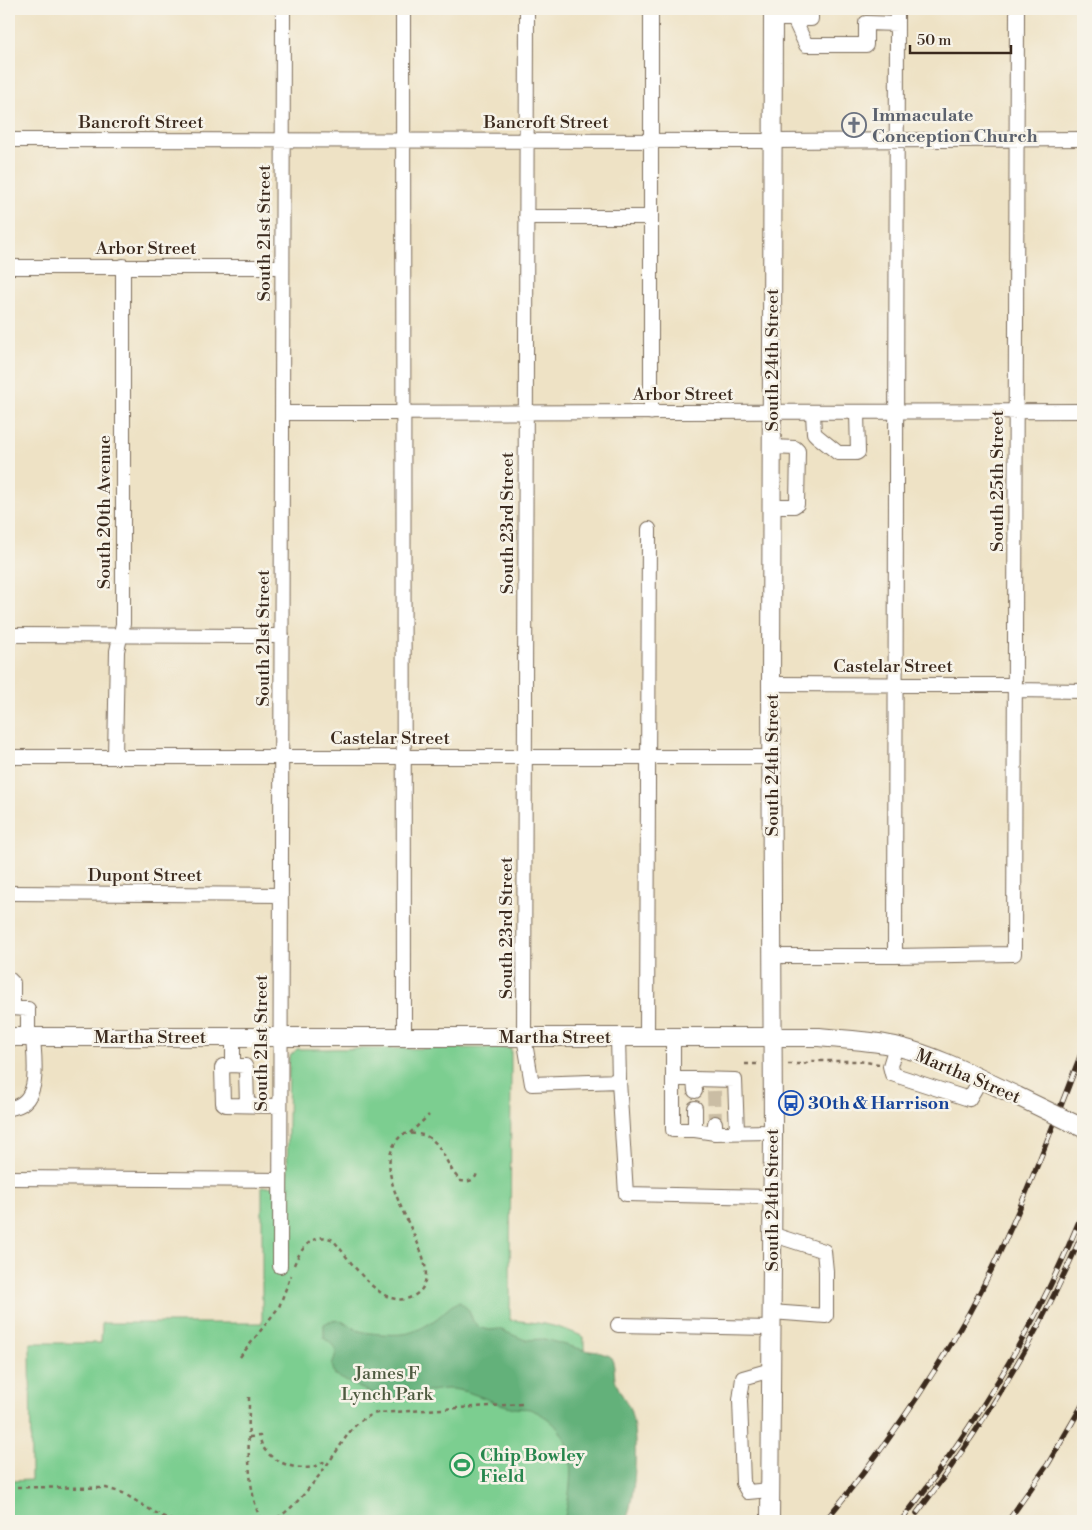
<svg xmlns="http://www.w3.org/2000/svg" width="1092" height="1530" viewBox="0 0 1092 1530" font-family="'Libre Bodoni',serif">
<rect width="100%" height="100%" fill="#f7f3e8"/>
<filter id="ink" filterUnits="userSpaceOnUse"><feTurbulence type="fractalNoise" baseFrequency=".02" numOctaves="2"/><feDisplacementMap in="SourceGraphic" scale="10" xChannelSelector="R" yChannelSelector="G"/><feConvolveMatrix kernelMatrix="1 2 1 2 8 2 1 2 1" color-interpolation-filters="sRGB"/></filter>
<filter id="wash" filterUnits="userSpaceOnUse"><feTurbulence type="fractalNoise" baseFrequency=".0096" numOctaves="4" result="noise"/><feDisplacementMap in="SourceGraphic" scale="20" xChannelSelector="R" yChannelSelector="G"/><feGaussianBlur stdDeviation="1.12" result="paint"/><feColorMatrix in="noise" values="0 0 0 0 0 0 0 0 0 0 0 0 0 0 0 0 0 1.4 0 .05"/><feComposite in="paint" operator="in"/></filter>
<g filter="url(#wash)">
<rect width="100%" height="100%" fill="#eee2c5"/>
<path fill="#7bce90" stroke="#5b7c57" d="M 511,1048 L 510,1320 C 541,1323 555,1324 584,1337 L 584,1358 L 617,1521 L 9,1521 L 9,1481 L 31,1480 L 30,1343 L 101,1343 L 102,1323 L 262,1323 L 262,1187 L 287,1186 L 289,1057 L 297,1049 Z"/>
<path fill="#64b17a" stroke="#506e4c" d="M 460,1302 L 469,1310 L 473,1321 L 480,1328 L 490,1330 L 499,1329 L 525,1340 L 544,1339 L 584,1350 L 598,1352 L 610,1356 C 616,1365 613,1372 616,1382 C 619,1392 626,1400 630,1409 C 639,1436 636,1495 626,1521 L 564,1521 C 573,1478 581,1429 530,1409 C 525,1408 519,1409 514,1408 C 509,1407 505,1405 500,1404 C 482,1398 464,1388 445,1389 C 430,1390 415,1396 399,1397 C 377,1398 354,1386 335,1375 L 332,1365 C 338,1352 337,1347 324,1338 L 324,1324 C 341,1315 346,1325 360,1331 C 369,1334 393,1335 403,1334 C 415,1333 432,1323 441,1315 C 448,1309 450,1305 460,1302 Z"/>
</g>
<g filter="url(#ink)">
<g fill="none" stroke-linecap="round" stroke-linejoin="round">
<path stroke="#cabda4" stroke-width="14" stroke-dasharray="14 7" stroke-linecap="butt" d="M 714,1091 L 715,1123"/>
<defs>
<path id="minor" d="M 403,9 L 404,1037
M 527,9 L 524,1037 L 532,1084 L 619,1081 L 618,1036
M 651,9 L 651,413
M 773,19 L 811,19 L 811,9
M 794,19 L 806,45 L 866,45 L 866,23 L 897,24
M 9,140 L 772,141 L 1083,139
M 526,217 L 650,217
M 9,267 L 282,267
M 282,413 L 1083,411
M 813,413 L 814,433 L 817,436 L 838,453 L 856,453 L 858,452 L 857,413
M 772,506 L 794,506 L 797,504 L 798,451 L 795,448 L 772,447
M 9,635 L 282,636
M 771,684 L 1015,685
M 1015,690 L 1083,691
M 9,757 L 772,757
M 115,757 L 117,651 L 123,624 L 123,266
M 9,893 L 281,895
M 772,956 L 895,956 L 1014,954 L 1017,9
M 895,956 L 897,9
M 9,979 L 13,983 L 13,1008
M 9,1008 L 28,1009 L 28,1037
M 647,1036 L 649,529
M 233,1037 L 233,1065 L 223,1066 L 222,1068 L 223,1103 L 226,1105 L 280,1106
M 673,1037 L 673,1079
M 896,1046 L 890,1066 L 892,1074 L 969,1099 L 981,1079
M 233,1065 L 245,1066 L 246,1068 L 247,1105
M 694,1079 L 673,1079 L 673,1130 L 695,1130
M 619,1081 L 626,1194 L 772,1197
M 695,1091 L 694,1079 L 735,1080 L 737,1132
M 9,1108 C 43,1105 34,1059 33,1037
M 695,1108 L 695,1130 L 715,1133
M 715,1123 L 715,1133 L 773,1132
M 9,1178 L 280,1180
M 280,1266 L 283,9
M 771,1312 L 826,1316 L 826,1271 L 824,1251 L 771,1234
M 618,1325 L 771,1328
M 770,1490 L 748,1492 L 743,1483 L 740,1400 L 743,1378 L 771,1370"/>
<path id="major" d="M 9,1037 L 819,1037 C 845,1040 873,1040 899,1047 C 940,1057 978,1078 1017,1096
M 770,1521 L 773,1132 L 771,684 L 773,9"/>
</defs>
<use href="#minor" stroke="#7a6a58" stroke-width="16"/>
<use href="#major" stroke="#7a6a58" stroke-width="20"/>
<path stroke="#7a6a58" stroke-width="2.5" stroke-dasharray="4 4" stroke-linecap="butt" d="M 745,1064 L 757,1064
M 788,1064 L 804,1064 L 811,1061 L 858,1061 L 879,1064
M 410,1133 L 429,1115
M 294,1265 C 301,1248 314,1231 333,1240 C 351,1260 385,1319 418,1293 C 426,1287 427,1275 425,1265 C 418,1228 365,1166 403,1134 C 445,1129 440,1162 461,1181 C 469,1182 476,1181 477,1172
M 240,1357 L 279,1307 L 291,1275
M 249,1397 C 249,1438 245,1483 261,1521
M 249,1437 L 260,1436 C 260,1461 305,1477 323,1462 L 327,1465
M 9,1487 L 106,1488 L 123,1493 L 154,1512 L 173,1521
M 270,1521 C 293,1514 322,1472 336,1452 C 347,1436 356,1418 377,1413 L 522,1404"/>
<use href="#minor" stroke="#fff" stroke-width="14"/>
<use href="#major" stroke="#fff" stroke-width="18"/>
<defs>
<path id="rail" d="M 917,1513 C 984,1426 1040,1333 1083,1232
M 825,1521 C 879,1456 927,1387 969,1313 C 1015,1229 1048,1138 1083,1049
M 901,1521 C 975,1427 1038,1323 1083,1212
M 1008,1521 L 1048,1464 L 1083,1404"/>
</defs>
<use href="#rail" stroke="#3b2a1e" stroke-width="5.5"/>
<use href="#rail" stroke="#f7f3e8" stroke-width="4" stroke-dasharray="11" stroke-linecap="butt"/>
<defs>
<path id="major-bridge" d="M 1017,1096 L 1083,1128"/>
</defs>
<use href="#major-bridge" stroke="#7a6a58" stroke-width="20" stroke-linecap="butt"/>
<use href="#major-bridge" stroke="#fff" stroke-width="18"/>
</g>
</g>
<defs>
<symbol id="church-ring" viewBox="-11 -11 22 22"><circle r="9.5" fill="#f7f3e8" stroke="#6b7280" stroke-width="1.5"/><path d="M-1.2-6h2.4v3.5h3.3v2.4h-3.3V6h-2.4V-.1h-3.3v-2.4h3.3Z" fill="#6b7280"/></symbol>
<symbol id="bus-ring" viewBox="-11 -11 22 22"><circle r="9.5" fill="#f7f3e8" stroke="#1a4fb4" stroke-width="1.5"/><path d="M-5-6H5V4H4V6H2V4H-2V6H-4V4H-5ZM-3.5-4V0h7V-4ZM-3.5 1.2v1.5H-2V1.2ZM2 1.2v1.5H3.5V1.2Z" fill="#1a4fb4"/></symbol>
<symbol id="stadium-ring" viewBox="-11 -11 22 22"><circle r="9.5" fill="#f7f3e8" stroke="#2e9e5b" stroke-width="1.5"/><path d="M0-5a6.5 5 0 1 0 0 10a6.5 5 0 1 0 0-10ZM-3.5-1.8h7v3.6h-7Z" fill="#2e9e5b"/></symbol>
</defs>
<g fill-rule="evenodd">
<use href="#church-ring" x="840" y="111" width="28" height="28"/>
<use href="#bus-ring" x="777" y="1089" width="28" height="28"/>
<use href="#stadium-ring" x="448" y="1451" width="28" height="28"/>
</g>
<g text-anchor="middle" stroke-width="5" stroke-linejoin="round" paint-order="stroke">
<g font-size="18" font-weight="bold" fill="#5b616d" stroke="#f7f3e8" text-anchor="start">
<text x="872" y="121">Immaculate<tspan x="872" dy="21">Conception Church</tspan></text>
</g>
<g font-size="18" fill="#3b2a1e" stroke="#f7f3e8">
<text x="141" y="128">Bancroft Street</text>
<text x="546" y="128">Bancroft Street</text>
<text transform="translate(264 233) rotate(-90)" y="6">South 21st Street</text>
<text x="146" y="254">Arbor Street</text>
<text transform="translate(772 360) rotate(-90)" y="6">South 24th Street</text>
<text x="683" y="400">Arbor Street</text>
<text transform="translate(997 481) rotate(-90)" y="6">South 25th Street</text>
<text transform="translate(104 512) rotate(-90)" y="6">South 20th Avenue</text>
<text transform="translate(507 523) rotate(-90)" y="6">South 23rd Street</text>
<text transform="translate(263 638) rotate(-90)" y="6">South 21st Street</text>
<text x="893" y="672">Castelar Street</text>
<text x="390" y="744">Castelar Street</text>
<text transform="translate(772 765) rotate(-90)" y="6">South 24th Street</text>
<text x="145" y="881">Dupont Street</text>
<text transform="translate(506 928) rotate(-90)" y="6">South 23rd Street</text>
<text x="150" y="1043">Martha Street</text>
<text x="555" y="1043">Martha Street</text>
<text transform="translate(261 1043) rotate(-90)" y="6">South 21st Street</text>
<text transform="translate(968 1076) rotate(23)" y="6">Martha Street</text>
<text transform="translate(772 1200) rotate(-90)" y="6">South 24th Street</text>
</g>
<g font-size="18" font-weight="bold" fill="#164399" stroke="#f7f3e8" text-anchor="start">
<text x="808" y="1109">30th &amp; Harrison</text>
</g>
<g font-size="18" fill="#4e5b40" stroke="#f7f3e8">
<text x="387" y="1379">James F<tspan x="387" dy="21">Lynch Park</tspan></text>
</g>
<g font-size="18" font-weight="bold" fill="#27864d" stroke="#f7f3e8" text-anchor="start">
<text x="480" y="1461">Chip Bowley<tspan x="480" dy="21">Field</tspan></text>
</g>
</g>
<rect width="1092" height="1530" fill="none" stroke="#f7f3e8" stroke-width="30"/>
<path d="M910 45v8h101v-8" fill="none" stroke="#3b2a1e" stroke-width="2.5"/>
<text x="917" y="45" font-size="15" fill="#3b2a1e" stroke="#f7f3e8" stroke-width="4" paint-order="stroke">50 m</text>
</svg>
